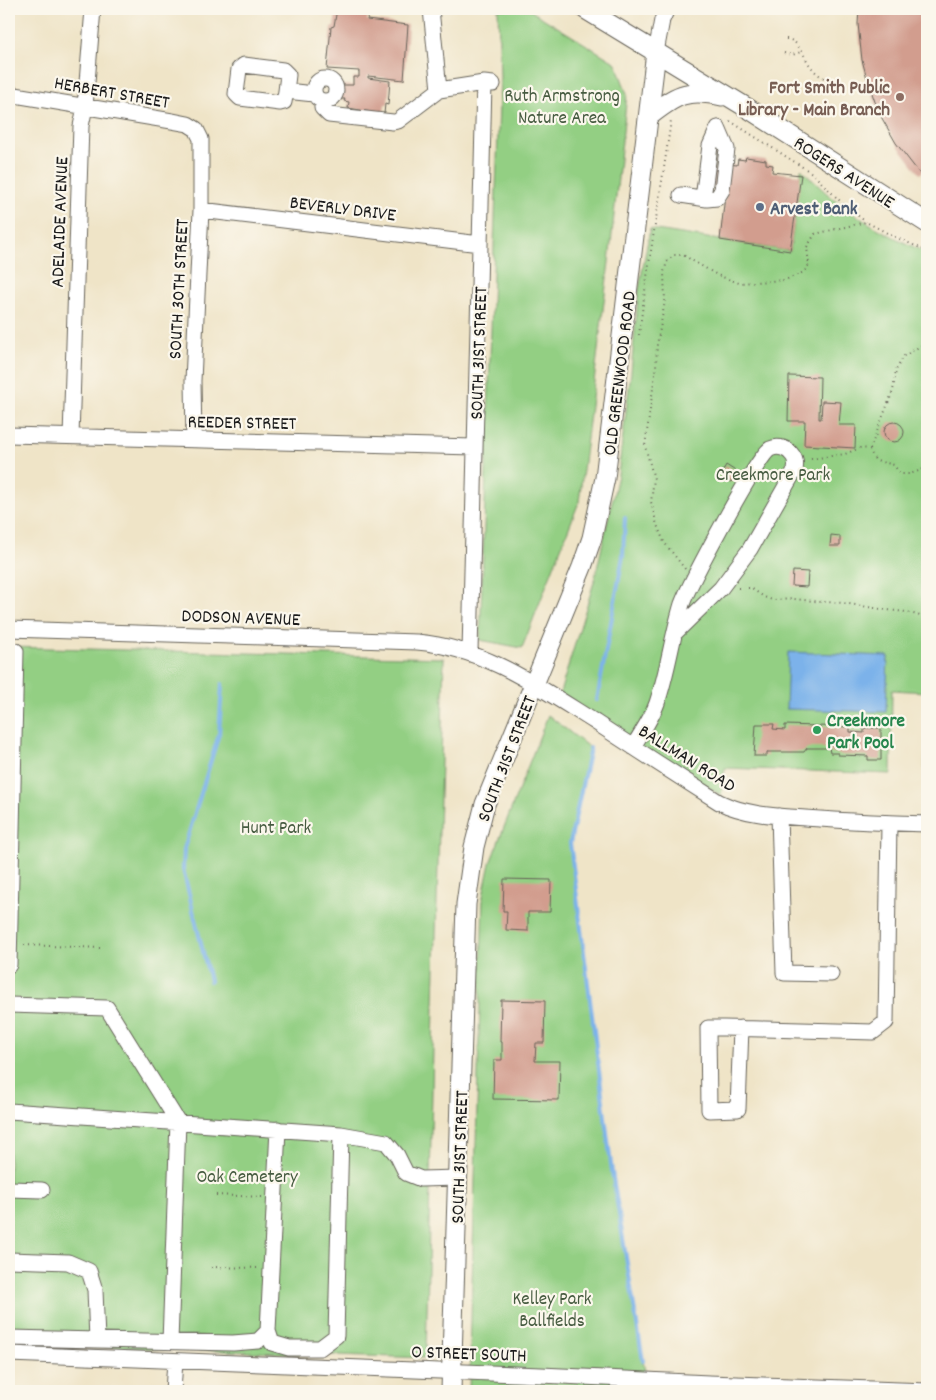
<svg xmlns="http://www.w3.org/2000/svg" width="936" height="1400" viewBox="0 0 936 1400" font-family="Dekko,sans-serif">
<rect width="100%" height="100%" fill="#fbf7ec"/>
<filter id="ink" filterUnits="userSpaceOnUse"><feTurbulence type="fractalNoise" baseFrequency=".02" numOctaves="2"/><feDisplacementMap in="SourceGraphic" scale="10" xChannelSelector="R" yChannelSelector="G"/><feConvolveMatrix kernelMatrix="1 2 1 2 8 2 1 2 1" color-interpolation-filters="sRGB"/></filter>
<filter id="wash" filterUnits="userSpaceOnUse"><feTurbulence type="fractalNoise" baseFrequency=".0096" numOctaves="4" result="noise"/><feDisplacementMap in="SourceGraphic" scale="20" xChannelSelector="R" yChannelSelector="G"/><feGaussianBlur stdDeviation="1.12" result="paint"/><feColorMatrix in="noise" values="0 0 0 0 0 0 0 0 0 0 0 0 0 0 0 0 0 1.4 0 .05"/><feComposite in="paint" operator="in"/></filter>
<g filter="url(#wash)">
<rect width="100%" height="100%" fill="#efe4c7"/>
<path fill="#93cf83" stroke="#587650" d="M 498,9 L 528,9 L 616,63 L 627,94 L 609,262 L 579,502 L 522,648 L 480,640 L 500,77 Z
M 801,169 C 814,181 827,195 842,205 C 868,225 898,240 927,253 L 927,810 L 924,810 L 927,692 L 892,690 L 891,774 L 725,768 L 721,795 L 558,699 L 594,582 L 618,475 L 631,372 L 639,288 L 650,229 L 790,251 Z
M 9,647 L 444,658 L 434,1004 L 426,1358 L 9,1344 Z
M 548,715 L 590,748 L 570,843 L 612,1172 L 643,1361 L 649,1391 L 469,1391 L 483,896 L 490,863 Z"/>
<path fill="#7bb2ea" stroke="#4c6783" d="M 788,652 L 888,656 L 886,712 L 786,709 Z"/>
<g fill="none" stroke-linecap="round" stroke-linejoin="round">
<path stroke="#7bb2ea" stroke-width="4" d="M 597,700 L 623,556 L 625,518
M 590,748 L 570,843 L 612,1172 L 643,1361
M 210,981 L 183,869 L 184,849 L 219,734 L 222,684"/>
</g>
<g id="blocks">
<path fill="#d29d8e" d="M 337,9 L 369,11 L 367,20 L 408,25 L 404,80 L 368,76 L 368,78 L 390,81 L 388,105 L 385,104 L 384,114 L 348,108 L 349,102 L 344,101 L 345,99 L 338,99 L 339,85 L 353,85 L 353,77 L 359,77 L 359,71 L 327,69 L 331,27 L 334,26 Z
M 859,9 L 922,9 L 922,45 L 927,44 L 927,167 L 920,174 L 896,143 L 879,113 L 868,82 L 862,60 L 858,24 Z
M 746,157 L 766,160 L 766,164 L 773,165 L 772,172 L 801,175 L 790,251 L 720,240 L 726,187 L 702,184 L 705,169 L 728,171 L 728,164 L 737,165 L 738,159 L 745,160 Z
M 789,376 L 820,377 L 819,419 L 821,419 L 822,401 L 841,402 L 839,425 L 856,425 L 855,448 L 804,445 L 805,421 L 788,421 Z
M884 432a10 10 0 1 1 20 0a10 10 0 1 1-20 0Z
M 726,465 L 737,472 L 731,482 L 720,476 Z
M 831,535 L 840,536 L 840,546 L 830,546 Z
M 793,571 L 808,572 L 807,587 L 792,586 Z
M 756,724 L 774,724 L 773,729 L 785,730 L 785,725 L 850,727 L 850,732 L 864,733 L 864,728 L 881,728 L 881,760 L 868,760 L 868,756 L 838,755 L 838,753 L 830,753 L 829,748 L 807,748 L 804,752 L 767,752 L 767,756 L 754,756 Z
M 504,879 L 551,880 L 550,912 L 528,912 L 528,931 L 506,930 L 507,911 L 503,911 Z
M 501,1000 L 545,1001 L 544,1043 L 536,1043 L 535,1061 L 560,1061 L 559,1100 L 493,1099 L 494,1060 L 502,1060 L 502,1042 L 500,1042 Z"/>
</g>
</g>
<g filter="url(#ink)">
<use href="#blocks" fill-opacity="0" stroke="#666258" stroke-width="1"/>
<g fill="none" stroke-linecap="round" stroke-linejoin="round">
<defs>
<path id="minor" d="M 431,9 L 439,90 L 484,83
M 656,52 L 662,20 L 667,9
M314 90a11 11 0 1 1 22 0a11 11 0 1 1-22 0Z
M 286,91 L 288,75 L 283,70 L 244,65 L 239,69 L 236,94 L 240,98 L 280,103 L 284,102 L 286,91 L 314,94
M 9,94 L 172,121 L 188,124 L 196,129 L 201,139 L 201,210 L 193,381 L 194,440
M 322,101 L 322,108 L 329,115 L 393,122 L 398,121 L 439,90
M 681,195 L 707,199 L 717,198 L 722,190 L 727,149 L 718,128
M 703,198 L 710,146 L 718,128
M 201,210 L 480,244
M 9,435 L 474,447
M 71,437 L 81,126 L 85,107 L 93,9
M 9,629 L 417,642 C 485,648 539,687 595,722 C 636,749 678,776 719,802 C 746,815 776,816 805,818 C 846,821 886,823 927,824
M 9,651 L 16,651 L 9,965
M 470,652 L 484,83 L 493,84
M 633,747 C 641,733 652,718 657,703 C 668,671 672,637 682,604 C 689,585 757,456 770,449 C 778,445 788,448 793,456 C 796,460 796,465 795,470 L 750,549 L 721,588 L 675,633
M 779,816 L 784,973 L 831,974
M 9,1005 L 107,1008 L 178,1122 L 170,1342
M 741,1028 L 738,1109 L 709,1110 L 708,1028 L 724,1028 L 873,1032 L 886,1022 L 889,823
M 9,1111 L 341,1134 L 386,1142 L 397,1155 L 406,1173 L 421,1179 L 458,1178
M 9,1189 L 42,1190
M 9,1260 L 68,1262 L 89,1271 L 95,1290 L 97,1340
M 268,1331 L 272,1343 L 289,1348 L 320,1348 L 336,1336 L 341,1134
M 9,1338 L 233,1343 L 258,1341 L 268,1331 L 278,1129
M 9,1354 L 541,1375 L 709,1383 L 927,1391
M 173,1391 L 175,1361"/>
<path id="major" d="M 585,9 L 749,109 L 927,223
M 648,117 C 676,95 686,88 722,96
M 451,1391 L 466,904 L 474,847 L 485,804 L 582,567 L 592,538 L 605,478 L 656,52"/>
</defs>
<use href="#minor" stroke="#666258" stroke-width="17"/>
<use href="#major" stroke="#666258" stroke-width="21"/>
<path stroke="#666258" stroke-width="2" stroke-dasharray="1 4" stroke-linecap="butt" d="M 786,39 C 800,40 804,59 812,68 C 817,75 824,78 832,82
M 784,53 L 792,55 L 801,52
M 730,121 L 812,173 L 843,204 L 866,222
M 639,335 C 648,263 661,192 671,120
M 870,449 C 875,466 880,460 894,465 L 900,474 L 910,474 L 927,468
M 811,459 L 845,454 L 860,448 L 870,449 L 893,391 L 896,370 L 904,356 L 927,342
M 685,569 L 664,542 L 657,525 L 651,502 L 654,479 L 645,446 L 656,367 L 657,345 L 665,301 L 664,272 L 667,262 L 674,255 L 683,255 L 717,275 L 739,283 L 785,280 L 804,272 L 809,265 L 807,247 L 815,234 L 866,222 L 895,237 L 927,251
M 738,588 L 751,588 L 764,597 L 772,600 L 794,599 L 823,602 L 843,603 L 887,610 L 907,612 L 927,618
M 24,945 L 102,948
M 216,1195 L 262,1197
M 211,1267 L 258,1268"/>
<use href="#minor" stroke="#fff" stroke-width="15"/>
<use href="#major" stroke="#fff" stroke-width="19"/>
</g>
</g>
<circle fill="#8d6e63" stroke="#fbf7ec" stroke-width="2" cx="900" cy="97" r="5"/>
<circle fill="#5c6f8a" stroke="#fbf7ec" stroke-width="2" cx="760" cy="207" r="5"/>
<circle fill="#2e9e5b" stroke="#fbf7ec" stroke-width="2" cx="817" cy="730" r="5"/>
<g text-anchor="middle" stroke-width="4.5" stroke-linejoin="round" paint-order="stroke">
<g font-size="19" font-weight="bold" fill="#785e54" stroke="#fbf7ec" text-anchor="end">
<text x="890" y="93">Fort Smith Public<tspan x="890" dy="22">Library - Main Branch</tspan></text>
</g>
<g font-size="19" fill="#1c1c1c" stroke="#fbf7ec">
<text transform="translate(112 91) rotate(10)" y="7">HERBERT STREET</text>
<text transform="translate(845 171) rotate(33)" y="7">ROGERS AVENUE</text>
<text transform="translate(343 207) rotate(7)" y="7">BEVERLY DRIVE</text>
<text transform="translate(58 222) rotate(-88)" y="7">ADELAIDE AVENUE</text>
<text transform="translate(177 289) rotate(-87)" y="7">SOUTH 30TH STREET</text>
<text transform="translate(477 353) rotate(-88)" y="7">SOUTH 31ST STREET</text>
<text transform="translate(618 373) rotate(-83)" y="7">OLD GREENWOOD ROAD</text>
<text transform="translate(242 421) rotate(1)" y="7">REEDER STREET</text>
<text transform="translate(241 616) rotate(2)" y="7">DODSON AVENUE</text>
<text transform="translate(688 757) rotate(32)" y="7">BALLMAN ROAD</text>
<text transform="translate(505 758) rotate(-69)" y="7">SOUTH 31ST STREET</text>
<text transform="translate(458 1157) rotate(-88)" y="7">SOUTH 31ST STREET</text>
<text transform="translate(469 1352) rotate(2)" y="7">O STREET SOUTH</text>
</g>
<g font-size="19" fill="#465b40" stroke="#fbf7ec">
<text x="562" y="101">Ruth Armstrong<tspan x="562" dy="22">Nature Area</tspan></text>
<text x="773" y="480">Creekmore Park</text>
<text x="276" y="833">Hunt Park</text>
<text x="247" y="1182">Oak Cemetery</text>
<text x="552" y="1304">Kelley Park<tspan x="552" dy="22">Ballfields</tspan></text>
</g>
<g font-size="19" font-weight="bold" fill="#4e5e75" stroke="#fbf7ec" text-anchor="start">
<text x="770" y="214">Arvest Bank</text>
</g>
<g font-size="19" font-weight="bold" fill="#27864d" stroke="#fbf7ec" text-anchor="start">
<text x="827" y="726">Creekmore<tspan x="827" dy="22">Park Pool</tspan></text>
</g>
</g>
<rect width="936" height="1400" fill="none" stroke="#fbf7ec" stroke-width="30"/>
</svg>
